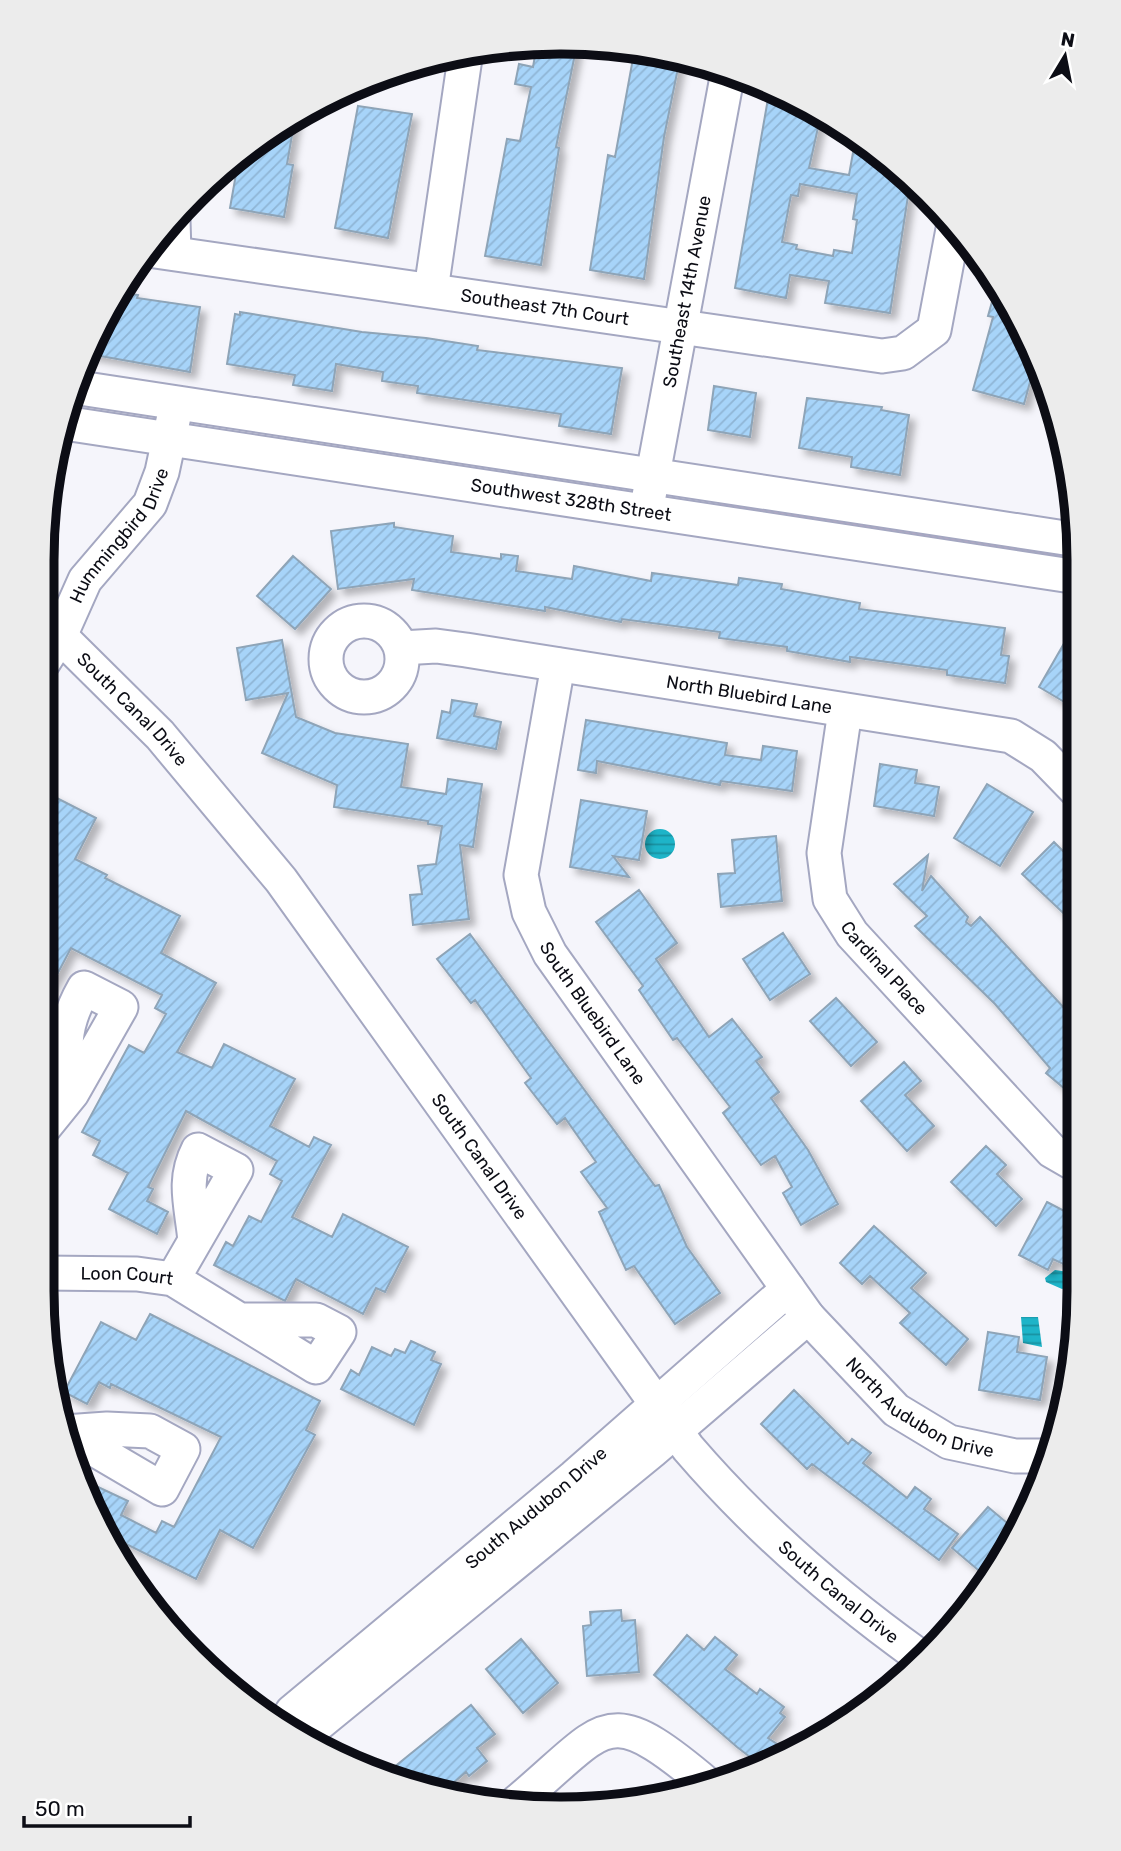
<svg xmlns="http://www.w3.org/2000/svg" width="1121" height="1851" viewBox="0 0 1121 1851" font-family="Rubik,sans-serif">
<defs>
<pattern id="water-rules" width="6" height="5" patternUnits="userSpaceOnUse" patternTransform="scale(1.75)"><rect width="6" height="5" fill="#1eb4c8"/><path d="M0 2.5h6" fill="none" stroke="#1991a1"/></pattern>
<pattern id="building-hatch" width="6" height="6" patternUnits="userSpaceOnUse" patternTransform="scale(1.75)"><rect width="6" height="6" fill="#a7d4f9"/><path d="M-1 1l2-2M0 6l6-6M5 7l2-2" fill="none" stroke="#8fb5d5"/></pattern>
<filter id="shadow"><feDropShadow dx="6" dy="6" stdDeviation="3.5" flood-color="#0004"/></filter>
</defs>
<rect width="100%" height="100%" fill="#f5f5fb"/>
<path fill="#f6a9ce" d="M 712,501 L 1078,553 L 1078,565 L 738,511 Z"/>
<path fill="url(#water-rules)" d="M645 844a15 15 0 1 1 30 0a15 15 0 1 1-30 0Z
M 1055,1270 L 1076,1273 L 1075,1285 L 1062,1289 L 1046,1282 L 1045,1278 Z
M 1021,1317 L 1038,1317 L 1042,1347 L 1023,1343 Z"/>
<path fill="url(#building-hatch)" stroke="#8ea4b7" stroke-width="2" fill-rule="evenodd" filter="url(#shadow)" d="M 561,42 L 577,44 L 556,147 L 559,148 L 541,265 L 485,256 L 507,139 L 520,141 L 531,87 L 515,84 L 519,64 L 533,67 L 537,44 Z
M 641,50 L 680,58 L 664,137 L 644,279 L 590,270 L 608,155 L 615,157 L 634,53 L 640,54 Z
M 770,87 L 821,114 L 809,168 L 849,175 L 856,136 L 910,183 L 890,313 L 825,303 L 829,281 L 790,275 L 786,298 L 735,288 ZM 800,184 L 857,194 L 853,219 L 857,220 L 852,253 L 834,250 L 833,256 L 796,249 L 797,245 L 782,242 L 791,195 L 798,196 Z
M 358,106 L 412,114 L 388,238 L 335,228 Z
M 295,118 L 287,164 L 293,165 L 284,217 L 230,208 L 239,157 L 273,129 Z
M 997,284 L 1010,302 L 1036,360 L 1024,404 L 973,390 L 993,317 L 988,316 Z
M 120,292 L 138,295 L 137,298 L 200,307 L 190,372 L 89,354 Z
M 240,312 L 362,332 L 426,338 L 478,346 L 477,350 L 622,368 L 611,434 L 559,426 L 561,414 L 417,393 L 418,386 L 382,381 L 383,372 L 336,364 L 332,391 L 293,385 L 295,375 L 227,364 L 235,314 L 240,315 Z
M 714,386 L 756,393 L 750,437 L 708,430 Z
M 807,398 L 882,407 L 881,410 L 909,415 L 900,475 L 851,467 L 852,457 L 799,448 Z
M 394,523 L 394,527 L 453,536 L 451,552 L 501,559 L 501,554 L 518,556 L 516,571 L 572,579 L 574,566 L 651,581 L 652,573 L 738,585 L 739,578 L 782,584 L 781,589 L 860,603 L 859,609 L 1005,628 L 1001,655 L 1009,656 L 1005,683 L 947,675 L 947,670 L 850,657 L 850,662 L 787,651 L 787,647 L 719,638 L 720,632 L 622,619 L 621,622 L 545,607 L 545,611 L 412,590 L 414,579 L 338,589 L 331,531 Z
M 293,556 L 331,589 L 295,629 L 257,596 Z
M 1078,619 L 1078,710 L 1039,687 Z
M 282,640 L 296,717 L 335,733 L 408,744 L 401,787 L 446,794 L 448,779 L 482,784 L 473,847 L 460,845 L 469,919 L 413,925 L 410,895 L 422,894 L 418,866 L 436,864 L 442,826 L 428,824 L 428,821 L 334,807 L 337,785 L 262,753 L 288,693 L 246,700 L 237,648 Z
M 452,700 L 477,704 L 474,716 L 501,722 L 496,749 L 437,738 L 442,711 L 450,713 Z
M 586,720 L 727,743 L 725,755 L 761,760 L 763,746 L 797,751 L 792,791 L 721,781 L 720,785 L 597,761 L 596,773 L 578,770 Z
M 880,764 L 917,770 L 915,783 L 939,787 L 934,816 L 874,806 Z
M 987,784 L 1033,812 L 1000,866 L 954,838 Z
M 43,791 L 96,818 L 75,859 L 107,875 L 105,878 L 180,916 L 161,953 L 216,983 L 177,1052 L 212,1068 L 224,1044 L 295,1079 L 270,1126 L 309,1147 L 314,1137 L 331,1145 L 292,1217 L 332,1237 L 343,1214 L 408,1247 L 385,1292 L 376,1288 L 363,1314 L 296,1279 L 285,1301 L 214,1265 L 226,1242 L 233,1246 L 249,1216 L 261,1222 L 282,1181 L 270,1174 L 277,1161 L 186,1111 L 148,1187 L 153,1189 L 147,1201 L 168,1212 L 157,1234 L 109,1209 L 128,1173 L 93,1155 L 100,1141 L 82,1132 L 129,1045 L 144,1053 L 166,1014 L 155,1008 L 162,995 L 71,948 L 42,1003 Z
M 581,800 L 647,811 L 639,860 L 613,856 L 629,877 L 570,867 Z
M 776,836 L 782,901 L 721,907 L 718,874 L 735,873 L 732,840 Z
M 1054,842 L 1078,866 L 1078,927 L 1022,874 Z
M 928,855 L 922,891 L 931,876 L 968,917 L 966,922 L 971,926 L 980,917 L 1078,1023 L 1078,1100 L 1046,1073 L 1050,1068 L 995,1004 L 915,926 L 927,916 L 894,884 Z
M 639,890 L 677,943 L 656,959 L 709,1037 L 732,1019 L 762,1057 L 756,1061 L 779,1092 L 771,1098 L 808,1150 L 838,1204 L 801,1225 L 783,1193 L 792,1187 L 775,1156 L 761,1165 L 723,1113 L 730,1107 L 677,1038 L 673,1040 L 639,990 L 643,986 L 596,922 Z
M 783,933 L 810,974 L 770,1000 L 743,959 Z
M 470,934 L 655,1186 L 659,1185 L 687,1247 L 720,1293 L 675,1324 L 634,1266 L 626,1270 L 599,1212 L 607,1208 L 581,1172 L 596,1162 L 565,1118 L 557,1124 L 525,1083 L 531,1078 L 475,1000 L 471,1003 L 437,959 Z
M 836,998 L 877,1042 L 851,1066 L 810,1021 Z
M 904,1062 L 921,1081 L 905,1095 L 934,1126 L 907,1151 L 861,1101 Z
M 986,1146 L 1006,1165 L 997,1174 L 1022,1199 L 996,1226 L 951,1182 Z
M 1047,1202 L 1078,1218 L 1078,1271 L 1053,1259 L 1048,1270 L 1019,1255 Z
M 874,1226 L 926,1273 L 911,1288 L 968,1339 L 946,1365 L 900,1323 L 910,1313 L 870,1276 L 862,1284 L 840,1263 Z
M 150,1314 L 320,1401 L 306,1430 L 315,1435 L 253,1548 L 220,1530 L 196,1579 L 112,1537 L 81,1479 L 128,1501 L 121,1515 L 156,1533 L 162,1521 L 174,1527 L 221,1437 L 111,1384 L 110,1388 L 99,1382 L 87,1404 L 64,1392 L 101,1322 L 136,1340 Z
M 988,1332 L 1019,1337 L 1017,1352 L 1047,1357 L 1040,1400 L 979,1390 Z
M 411,1341 L 435,1352 L 431,1360 L 441,1364 L 414,1425 L 341,1389 L 351,1370 L 359,1375 L 372,1347 L 391,1356 L 395,1349 L 405,1353 Z
M 794,1390 L 848,1444 L 852,1439 L 871,1453 L 863,1463 L 907,1498 L 915,1487 L 931,1499 L 924,1509 L 958,1534 L 939,1560 L 812,1464 L 807,1469 L 761,1424 Z
M 988,1507 L 1012,1527 L 1000,1541 L 1007,1547 L 990,1580 L 952,1548 Z
M 621,1610 L 622,1621 L 635,1620 L 639,1672 L 587,1676 L 583,1626 L 591,1625 L 590,1612 Z
M 687,1635 L 704,1650 L 715,1637 L 737,1655 L 725,1669 L 757,1694 L 760,1689 L 784,1707 L 780,1713 L 785,1717 L 768,1738 L 777,1744 L 762,1763 L 759,1764 L 737,1747 L 654,1675 Z
M 521,1639 L 558,1683 L 523,1713 L 486,1669 Z
M 471,1705 L 495,1734 L 477,1748 L 487,1761 L 469,1776 L 466,1772 L 445,1790 L 394,1782 L 383,1776 Z"/>
<g fill="none" stroke-linecap="round" stroke-linejoin="round">
<defs>
<g id="minor">
<path d="M 173,220 L 174,253"/>
<path id="s1" d="M 148,250 L 882,356 L 903,353 L 934,330 L 954,224"/>
<path d="M 431,290 L 466,51"/>
<path d="M 73,387 L 1078,540"/>
<path id="s2" d="M 64,423 L 1078,577"/>
<path id="s3" d="M 649,496 L 728,72"/>
<circle cx="364" cy="659" r="38"/>
<path id="s4" d="M 60,636 L 160,735 L 281,880 L 688,1448 C 756,1527 834,1595 919,1656"/>
<path id="s5" d="M 401,648 L 436,646 L 466,650 L 1011,736 L 1043,756 L 1078,792"/>
<path id="s6" d="M 43,663 L 60,636 L 85,580 L 150,504 L 162,472 L 174,416"/>
<path id="s7" d="M 558,665 L 521,875 L 529,912 L 550,954 L 808,1317 L 896,1410 L 949,1442 L 1015,1456 L 1052,1456"/>
<path id="s8" d="M 845,711 L 824,853 L 830,899 L 852,934 L 1052,1151 L 1078,1166"/>
<path d="M 42,1130 L 72,1093 L 121,1007 L 84,988 C 62,1027 63,1050 72,1093"/>
<path id="s9" d="M 43,1273 L 137,1274 L 173,1279 L 316,1367 L 339,1332 L 316,1320 L 241,1320"/>
<path d="M 173,1279 L 236,1170 L 198,1150 C 182,1181 192,1207 195,1241"/>
<path d="M 107,1429 L 150,1431 L 183,1449 L 162,1489 L 65,1432 Z"/>
<path id="s10" d="M 285,1724 L 292,1712 L 574,1477 L 788,1289"/>
<path d="M 306,1734 L 652,1451 L 808,1317"/>
<path d="M 517,1802 C 608,1726 604,1697 708,1785"/>
</g>
</defs>
<use href="#minor" stroke="#a4a7c1" stroke-width="37"/>
<use href="#minor" stroke="#fff" stroke-width="33"/>
</g>
<g text-anchor="middle" stroke-width="6" stroke-linejoin="round" paint-order="stroke">
<g font-size="18" fill="#0c0d15" stroke="#fff">
<text dy="6" stroke="none"><textPath href="#s3" startOffset="208">Southeast 14th Avenue</textPath></text>
<text dy="6" stroke="none"><textPath href="#s1" startOffset="401">Southeast 7th Court</textPath></text>
<text dy="6" stroke="none"><textPath href="#s2" startOffset="513">Southwest 328th Street</textPath></text>
<text dy="6" stroke="none"><textPath href="#s6" startOffset="150">Hummingbird Drive</textPath></text>
<text dy="6" stroke="none"><textPath href="#s5" startOffset="352">North Bluebird Lane</textPath></text>
<text dy="6" stroke="none"><textPath href="#s4" startOffset="103">South Canal Drive</textPath></text>
<text dy="6" stroke="none"><textPath href="#s8" startOffset="278">Cardinal Place</textPath></text>
<text dy="6" stroke="none"><textPath href="#s7" startOffset="371">South Bluebird Lane</textPath></text>
<text dy="6" stroke="none"><textPath href="#s4" startOffset="670">South Canal Drive</textPath></text>
<text dy="6" stroke="none"><textPath href="#s9" startOffset="84">Loon Court</textPath></text>
<text dy="6" stroke="none"><textPath href="#s7" startOffset="891">North Audubon Drive</textPath></text>
<text dy="6" stroke="none"><textPath href="#s10" startOffset="332">South Audubon Drive</textPath></text>
<text dy="6" stroke="none"><textPath href="#s4" startOffset="1237">South Canal Drive</textPath></text>
</g>
</g>
<path d="M0 0H1121V1851H0ZM560 54H561A506 506 0 0 1 1067 560V1291A506 506 0 0 1 561 1797H560A506 506 0 0 1 54 1291V560A506 506 0 0 1 560 54Z" fill="#ececec" fill-rule="evenodd"/>
<path fill="none" stroke="#0c0d15" stroke-width="9" d="M560 54H561A506 506 0 0 1 1067 560V1291A506 506 0 0 1 561 1797H560A506 506 0 0 1 54 1291V560A506 506 0 0 1 560 54Z"/>
<g transform="translate(1065 56) rotate(10)" stroke="#ffffff" stroke-width="5" paint-order="stroke">
<path d="M0-5L12 26L0 18L-12 26Z" fill="#0c0d15"/>
<text y="-10" font-size="19" font-weight="bold" text-anchor="middle" fill="#0c0d15">N</text>
</g>
<path d="M24 1816v10h166v-10" fill="none" stroke="#0c0d15" stroke-width="3.5"/>
<text x="35" y="1816" font-size="21" fill="#0c0d15" stroke="#ffffff" stroke-width="5" paint-order="stroke">50 m</text>
</svg>
